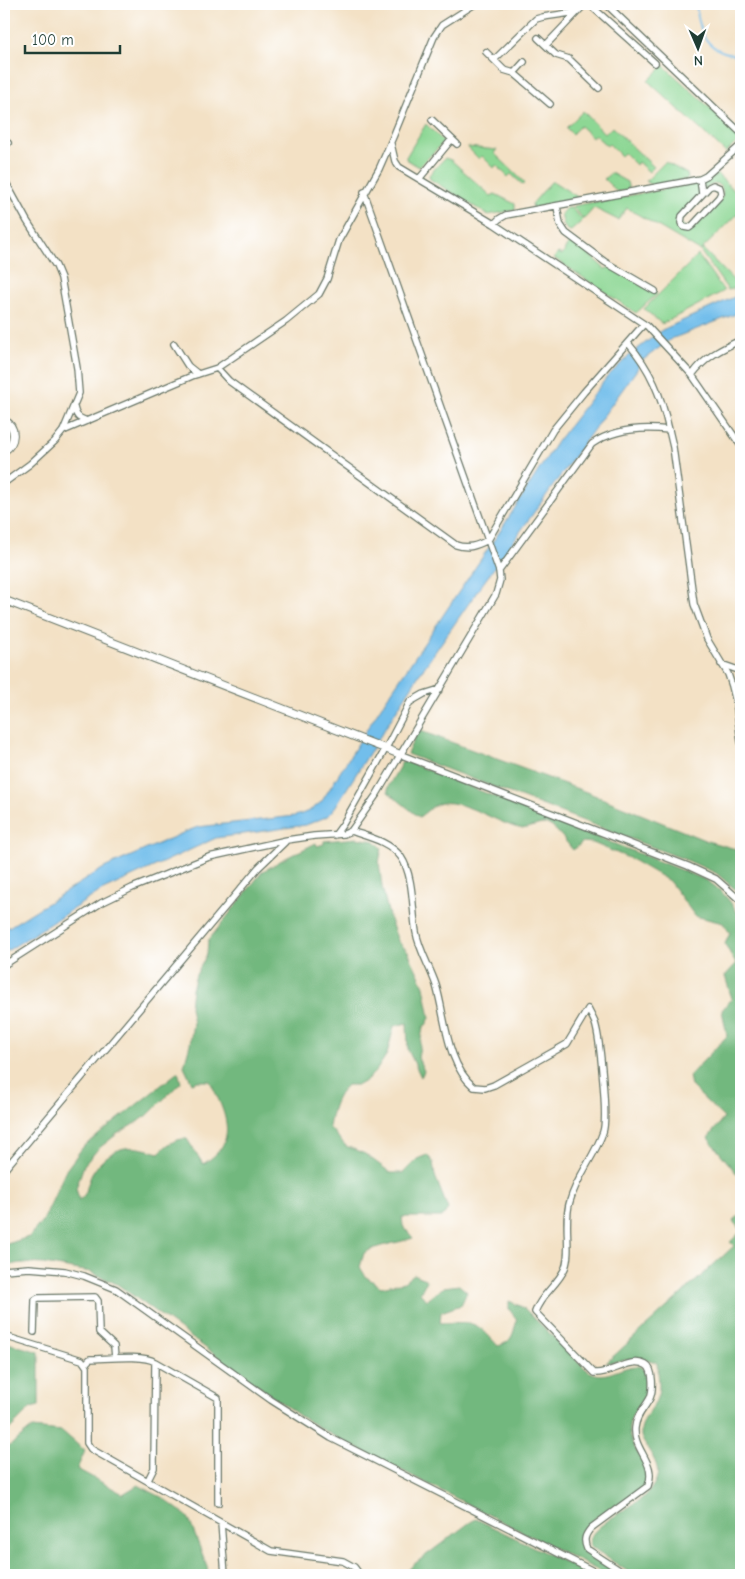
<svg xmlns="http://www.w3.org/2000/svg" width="745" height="1579" viewBox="0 0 745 1579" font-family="'Comic Neue',sans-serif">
<rect width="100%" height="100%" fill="#fff"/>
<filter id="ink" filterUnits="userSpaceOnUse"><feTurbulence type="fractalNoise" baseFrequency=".02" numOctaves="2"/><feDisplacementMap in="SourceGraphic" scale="10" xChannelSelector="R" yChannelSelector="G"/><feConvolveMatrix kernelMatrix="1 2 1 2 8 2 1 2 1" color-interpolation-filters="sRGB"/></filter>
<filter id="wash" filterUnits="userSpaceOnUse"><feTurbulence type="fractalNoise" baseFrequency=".0096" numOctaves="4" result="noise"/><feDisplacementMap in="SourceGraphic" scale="20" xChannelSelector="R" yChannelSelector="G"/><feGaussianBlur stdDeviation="1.12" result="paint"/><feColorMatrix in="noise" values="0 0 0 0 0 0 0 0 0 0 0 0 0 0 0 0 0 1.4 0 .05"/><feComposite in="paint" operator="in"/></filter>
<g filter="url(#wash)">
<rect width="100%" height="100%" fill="#f3e1c5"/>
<path fill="#8dd794" stroke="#568a64" d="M 663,66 L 664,66 L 740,135 L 740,139 L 726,153 L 648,81 Z
M 583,111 L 605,134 L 612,127 L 654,167 L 649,172 L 638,162 L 636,165 L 624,153 L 621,156 L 609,144 L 607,146 L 595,135 L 592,137 L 580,126 L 572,134 L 566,128 Z
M 426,124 L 444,142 L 419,167 L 406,159 L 406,157 Z
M 467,147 L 497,150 L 494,153 L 525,183 L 523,185 L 511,174 L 508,177 L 496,165 L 494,168 L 482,156 L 479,159 Z
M 445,158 L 451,160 L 491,196 L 495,194 L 515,204 L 515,210 L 488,215 L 430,179 L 429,175 Z
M 665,162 L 687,174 L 688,179 L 652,186 L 646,181 Z
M 611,173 L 627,182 L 629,190 L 617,192 L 604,179 Z
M 717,174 L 741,197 L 741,211 L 700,251 L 627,208 L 618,220 L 594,208 L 584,219 L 574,209 L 573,206 L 698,183 L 700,194 L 678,219 L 678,222 L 690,230 L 695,227 L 722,197 C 724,191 721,185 715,183 L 704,189 L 703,182 L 707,182 Z
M 551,182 L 554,182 L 579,198 L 533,208 L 532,204 Z
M 566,208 L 571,208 L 583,220 L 571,231 L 567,230 L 564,226 L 561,214 Z
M 571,241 L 575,242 L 605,269 L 611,267 L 657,294 L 636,313 L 554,258 L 558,253 L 562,255 L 565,251 L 564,250 Z
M 703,249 L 740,287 L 728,290 L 701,252 Z
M 698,255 L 724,291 L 662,324 L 644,309 Z"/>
<path fill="#72b87e" stroke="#487a59" d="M 418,730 L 589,793 L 707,841 L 736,849 C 745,857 741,876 741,887 L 736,890 L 716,873 L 689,861 L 407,754 Z
M 402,762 L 407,762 L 706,880 C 723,891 731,901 741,919 L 741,1179 L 708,1138 L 724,1118 L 691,1086 L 689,1076 L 727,1036 L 722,1010 L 732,999 L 725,976 L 736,964 L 725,944 L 730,933 L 723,923 L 695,916 L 669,881 L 631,859 L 593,843 L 583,842 L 573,850 C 566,842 558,830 549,825 C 539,821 529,831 519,828 C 499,824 458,796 438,804 C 432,806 425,813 419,817 L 388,792 L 388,787 Z
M 357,838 L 375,841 L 382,848 L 379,862 L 382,887 L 390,920 L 398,941 L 408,952 L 424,986 L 430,1018 L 426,1025 L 423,1027 L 418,1058 L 424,1071 L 421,1077 L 408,1050 L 407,1023 L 394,1026 L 387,1054 L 376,1071 L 367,1080 L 358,1085 L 347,1085 C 335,1097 332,1110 329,1127 L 346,1146 L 365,1154 L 391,1173 L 403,1173 L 417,1159 L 427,1155 L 433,1162 L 435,1176 L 448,1209 L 442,1217 L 402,1217 L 403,1226 L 413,1238 C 395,1244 380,1244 364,1253 L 360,1267 L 366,1277 L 381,1287 L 404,1282 L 414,1274 L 427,1280 L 420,1293 L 426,1300 L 444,1287 L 459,1285 L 467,1292 L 461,1305 L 441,1312 L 440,1323 C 474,1322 475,1320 498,1346 C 513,1342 513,1333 517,1320 L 509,1309 L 509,1301 L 524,1308 L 587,1370 C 605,1383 619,1365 640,1366 C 664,1390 631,1404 629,1427 C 626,1447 654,1464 645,1483 C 634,1506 579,1512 582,1543 C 583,1547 584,1550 587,1553 C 597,1562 612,1568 623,1575 L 607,1575 L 330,1434 L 300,1416 L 117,1284 L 91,1272 L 44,1264 L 20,1263 L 4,1266 L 4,1245 L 29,1237 L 44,1219 L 66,1170 L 83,1147 L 178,1072 L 181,1082 L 147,1116 L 117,1134 L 98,1149 L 84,1165 L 76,1188 L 79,1200 C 87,1195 86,1189 89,1181 C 91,1174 97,1166 102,1161 C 121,1143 135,1146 159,1153 C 166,1145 176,1138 187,1139 L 203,1164 C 241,1141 225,1113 210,1081 L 198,1081 L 192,1083 L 184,1066 L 190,1044 L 193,1023 L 190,1007 L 192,989 L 196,975 L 207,954 L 208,941 L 262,872 L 282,860 L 316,843 L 317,846 L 324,844 L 324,841 Z
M 741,1214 L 741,1575 L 633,1575 L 590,1546 C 590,1546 590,1539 590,1539 C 594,1524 637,1505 647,1494 C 662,1476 660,1468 648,1449 C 646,1445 642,1441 641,1436 C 640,1417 652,1413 657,1398 C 661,1387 658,1375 657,1363 C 643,1355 621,1361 606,1363 L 734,1246 L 730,1242 L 741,1231 L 733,1221 Z
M 4,1342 L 39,1352 L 39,1406 L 31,1408 L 4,1435 Z
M 32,1428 L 62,1431 L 85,1451 L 77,1469 L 123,1494 L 138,1485 L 163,1498 L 188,1517 L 207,1566 L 208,1575 L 4,1575 L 4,1447 L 6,1449 Z
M 476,1519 L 591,1575 L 404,1575 L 413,1565 L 469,1523 Z"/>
<path fill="#72beeb" stroke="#487e90" d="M 741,294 L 741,312 L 671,339 L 639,363 L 638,368 L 476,593 L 419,675 L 332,812 L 326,817 L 306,825 L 216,838 L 101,891 L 4,953 L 4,930 L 104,868 L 185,832 L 198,827 L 215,825 L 295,816 C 306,813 314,809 322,801 L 379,710 L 502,528 L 556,443 L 607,377 L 631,354 L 662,330 Z"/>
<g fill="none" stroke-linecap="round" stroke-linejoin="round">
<path stroke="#72beeb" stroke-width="2" d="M 696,4 C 700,37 706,51 741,56"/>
</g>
</g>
<g filter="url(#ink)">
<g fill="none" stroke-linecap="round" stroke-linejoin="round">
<defs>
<path id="minor" d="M 475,4 L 442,25 L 434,37 L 393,137 L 379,169 L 339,240 L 327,279 L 319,294 L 286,321 L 217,368 L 229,381 L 456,545 C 468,549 476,546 488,540 L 553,430 L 584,392 L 644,324
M 589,4 L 655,63
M 606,4 L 741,133
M 538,38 L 556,55 L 569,59 L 599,88
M 546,45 L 585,4
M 486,52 L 504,70 L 514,73 L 550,104
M 494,60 L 536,19 L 543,17 L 577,12
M 514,73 L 524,62
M 432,120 L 457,144
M 391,144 L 395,161 L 399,167 L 494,224 L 647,326 L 692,375
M 4,146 L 8,143
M 4,179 L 27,221 L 56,266 L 61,278 L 77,368 L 79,393 L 63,431 L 55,441 L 30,464 L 4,483
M 419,179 L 452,139
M 700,179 L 702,194
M 713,185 L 720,188 L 721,193 L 719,197 L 693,225 L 689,228 L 684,227 L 681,223 L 682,216 L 709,187 Z
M 557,206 L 560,224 L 566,233 L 605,262 L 655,291
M 494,224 L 499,219 L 506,215 L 700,179 L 706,176 L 741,145
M 741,340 C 721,349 705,357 692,375 L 741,446
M 628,343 C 651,370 661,395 669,430
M 174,344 L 188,366 L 198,374
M 74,407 C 76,416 78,418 87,421
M 63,431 L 192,376 L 217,368
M 499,571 L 592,444 C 615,428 643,427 669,430 L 673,447 L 694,604 L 707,639 L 728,674 L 732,686 L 736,702 L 741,742
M 721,664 L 741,671
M 399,754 L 688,866 L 716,879 L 741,901
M 351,831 C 368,837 389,841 401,857 C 414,876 412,909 416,932 C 419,950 430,967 436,985 C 446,1019 446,1063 474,1087 L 485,1088 L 494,1085 L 567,1044 L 588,1009 C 590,1013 593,1018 595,1023 C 600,1038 608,1118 603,1132 C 595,1156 577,1176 570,1201 C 563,1222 572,1250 565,1268 C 558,1285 541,1294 535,1312 L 594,1373 C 611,1375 630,1356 646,1365 C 654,1369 653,1391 650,1398 C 645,1408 636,1415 635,1428 C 633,1451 657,1462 648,1486 L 591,1528 C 585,1535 583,1540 587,1549 L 627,1575
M 335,835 L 343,824 L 386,748 L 410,702 L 424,694 L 440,689
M 4,965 L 101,903 L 132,888 L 209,857 L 287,840 L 314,836 L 344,834 L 351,831 L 377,794 L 496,594 L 500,580 L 499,571 L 364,192
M 4,1170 L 258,868 L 285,842
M 4,1270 L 29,1268 L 65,1271 L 84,1276 L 116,1289 L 271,1400 L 331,1438 L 601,1575
M 34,1332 L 35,1300 L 38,1298 L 95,1297 L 98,1301 L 99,1332 L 114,1346 L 115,1358
M 4,1336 L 82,1360 L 87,1367 L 87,1443 L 91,1449 L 271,1551 L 343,1561 L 354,1567 L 360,1575
M 155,1362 L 218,1398 L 218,1503
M 85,1364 L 90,1359 C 105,1359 143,1354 155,1362 L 154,1468 L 148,1480
M 221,1523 L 225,1575"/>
<path id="tertiary" d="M 4,420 C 17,427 16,443 4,451
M 4,600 L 399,754"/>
</defs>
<use href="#minor" stroke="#697667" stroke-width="8"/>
<use href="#tertiary" stroke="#697667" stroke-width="9"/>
<use href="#minor" stroke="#fff" stroke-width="5.5"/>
<use href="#tertiary" stroke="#fff" stroke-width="7"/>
</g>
</g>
<rect width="745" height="1579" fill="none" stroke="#fff" stroke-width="20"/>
<g transform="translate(698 48) rotate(178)" stroke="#ffffff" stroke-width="4" paint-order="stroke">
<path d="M0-4L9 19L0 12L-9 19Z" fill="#1f3d34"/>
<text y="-8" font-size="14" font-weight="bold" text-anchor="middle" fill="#1f3d34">N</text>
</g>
<path d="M25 45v8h95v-8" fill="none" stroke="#1f3d34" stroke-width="2.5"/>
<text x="32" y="45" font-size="15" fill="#1f3d34" stroke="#ffffff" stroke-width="4" paint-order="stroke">100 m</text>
</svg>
